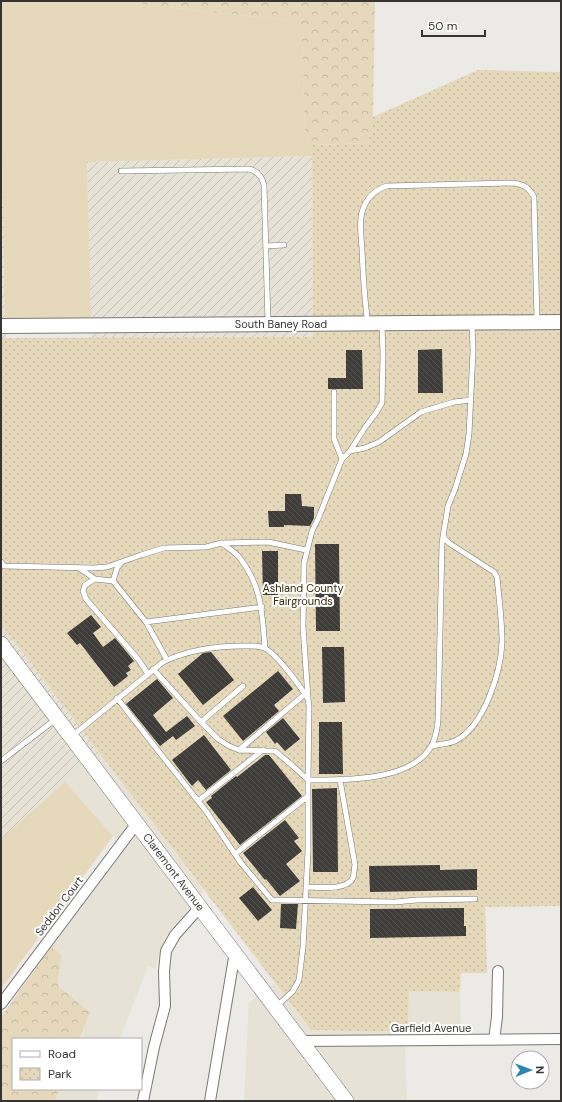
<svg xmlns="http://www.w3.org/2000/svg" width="562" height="1102" viewBox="0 0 562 1102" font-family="'DM Sans',sans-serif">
<defs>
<pattern id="industrial-furrows" width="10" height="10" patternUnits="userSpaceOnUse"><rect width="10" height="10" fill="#e7e2d6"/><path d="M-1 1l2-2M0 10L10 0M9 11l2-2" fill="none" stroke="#c7c2b8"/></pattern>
<pattern id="forest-crowns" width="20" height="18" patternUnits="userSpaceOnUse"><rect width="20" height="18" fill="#e6d8ba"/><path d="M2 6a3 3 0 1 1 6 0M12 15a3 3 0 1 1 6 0" fill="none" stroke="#c6baa0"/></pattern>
<pattern id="park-dots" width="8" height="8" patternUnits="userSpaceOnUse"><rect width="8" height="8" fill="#e6d8ba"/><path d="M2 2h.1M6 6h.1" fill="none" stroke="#c6baa0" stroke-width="1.8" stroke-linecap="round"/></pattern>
<pattern id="building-back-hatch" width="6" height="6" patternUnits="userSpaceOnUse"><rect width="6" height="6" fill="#3f3d39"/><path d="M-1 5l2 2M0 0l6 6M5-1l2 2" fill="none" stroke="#53514e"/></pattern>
</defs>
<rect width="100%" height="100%" fill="#eceae6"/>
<path fill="#e7e2d6" d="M 99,752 L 204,891 L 165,937 L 155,969 L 148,966 L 120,1039 L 79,1039 L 90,1012 L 58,986 L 61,954 L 51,947 L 123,847 L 65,782 Z
M 274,983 L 311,1030 L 408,1032 L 409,991 L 460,992 L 461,1046 L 405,1047 L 407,1101 L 244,1101 L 249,1003 Z
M 59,1089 L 100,1089 L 96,1101 L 55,1101 Z"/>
<path fill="url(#industrial-furrows)" d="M 1,99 L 6,338 L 1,338 Z
M 312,156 L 313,337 L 91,338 L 87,162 Z
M 1,624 L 99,752 L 1,839 Z"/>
<path fill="#e6d8ba" d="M 1,1 L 121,1 L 191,10 L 288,20 L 302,34 L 305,137 L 312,145 L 312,156 L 87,162 L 91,322 L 5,322 L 1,99 Z
M 65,782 L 113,836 L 1,989 L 1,839 Z"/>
<path fill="url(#forest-crowns)" d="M 121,1 L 375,1 L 373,117 L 368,143 L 312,145 L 305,137 L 302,34 L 288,20 L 191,10 Z
M 51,947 L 61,954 L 58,986 L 90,1012 L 79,1039 L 13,1039 L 13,1089 L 59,1089 L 55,1101 L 1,1101 L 1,1017 Z"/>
<path fill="url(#park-dots)" d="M 478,70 L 561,72 L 561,906 L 485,907 L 487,973 L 461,973 L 460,992 L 409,991 L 408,1032 L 311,1030 L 1,624 L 1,338 L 313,337 L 312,145 L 368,143 L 373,117 Z"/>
<path fill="url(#building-back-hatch)" d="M 442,349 L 443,393 L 418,393 L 418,350 Z
M 346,350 L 362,350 L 363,389 L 328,389 L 328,378 L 346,378 Z
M 285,494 L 301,494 L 302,506 L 314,507 L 314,518 L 310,526 L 284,525 L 284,527 L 269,527 L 268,511 L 285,511 Z
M 315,544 L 339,544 L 340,631 L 316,631 Z
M 262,551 L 278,551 L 278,595 L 263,595 Z
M 91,615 L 101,627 L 93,633 L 103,647 L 115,638 L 134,661 L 128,666 L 131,670 L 126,673 L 128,676 L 114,687 L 80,643 L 77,645 L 67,633 Z
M 322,647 L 344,647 L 345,702 L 323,703 Z
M 211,652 L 234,680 L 203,705 L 178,674 L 203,653 Z
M 278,671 L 293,689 L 274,705 L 279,711 L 243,741 L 223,716 Z
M 157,679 L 173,698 L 153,715 L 166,732 L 187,716 L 195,726 L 176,740 L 173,736 L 160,746 L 126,704 Z
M 283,718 L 300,739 L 285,751 L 277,742 L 275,744 L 266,732 Z
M 319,722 L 342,722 L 343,774 L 319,774 Z
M 204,735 L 231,770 L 206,790 L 198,780 L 192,786 L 172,760 Z
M 265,755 L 269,755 L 302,796 L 240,845 L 206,802 L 212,798 L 211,796 L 236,776 L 237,777 Z
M 337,788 L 338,872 L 313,872 L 312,789 Z
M 285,820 L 299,838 L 294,841 L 302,851 L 286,864 L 300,881 L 280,896 L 266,879 L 265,880 L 243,853 Z
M 440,865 L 440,870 L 477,869 L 477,890 L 370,892 L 369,866 Z
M 253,887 L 272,910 L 258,921 L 239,898 Z
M 281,904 L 298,904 L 296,929 L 280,928 Z
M 464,908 L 464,926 L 466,926 L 466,936 L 370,938 L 370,909 Z"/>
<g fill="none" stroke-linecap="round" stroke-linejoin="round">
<defs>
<path id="lane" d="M 121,171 L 249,169 C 258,171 262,177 264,185 L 268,323
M 266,246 L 284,245
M 368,323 C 364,298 363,274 362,249 C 361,236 359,223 362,212 C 366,198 374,190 387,186 L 514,183 C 525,185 529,188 534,197 L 537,321
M 334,392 L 334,439 L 342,459
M 350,451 L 366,426 L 376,413 L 382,403 L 383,355 L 382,324
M 222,543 C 228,548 235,552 239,557 C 262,586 262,613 265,648
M 1,562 L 4,566 L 93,568 L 107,567 L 141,555 L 164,548 L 206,547 L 222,543 L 268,542 L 306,550
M 79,568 L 95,579
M 113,581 L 117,568 L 122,562
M 146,622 L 262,607
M 153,669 L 201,722 L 218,739 L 229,746 L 239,750 L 275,751 L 293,766 L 308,780 L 308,851 L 303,947 L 299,980 L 293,991 L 277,1006
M 148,674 L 138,659 L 86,599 L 83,591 L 85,585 L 95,579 L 113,581 L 146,622 L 167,660
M 117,698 L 156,748 L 206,811 L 241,863 L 272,900 L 395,902 L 417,900 L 475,899
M 308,698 L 303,627 L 304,563 L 312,531 L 318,519 L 342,459 L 350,451 L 365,448 L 379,442 L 421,412 L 454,402 L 471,400
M 201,722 L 243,686
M 72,736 L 163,662 C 188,650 215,646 243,646 C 250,646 258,645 264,648 C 276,653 301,687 308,699 L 309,706 L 308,780 C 344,780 412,782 432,745 C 436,737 437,730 438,721 L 442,543 L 448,506 L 455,489 L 466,454 L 469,434 L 473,351 L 472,323
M 432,746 C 439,744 449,744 455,741 C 484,727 501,672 502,642 C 502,620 499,599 497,577 L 494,572 L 449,543 L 443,537
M 239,750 L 305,694
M 1,761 L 56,719
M 198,801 L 263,750
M 235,854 L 308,796
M 307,887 C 319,887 346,891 353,878 C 354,875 354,869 355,865 L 340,780"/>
<path id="street" d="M 1,1004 L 137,823
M 494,1040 L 497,1017 L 498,971
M 301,1041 L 561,1039
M 143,1101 L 154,1047 L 165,1006 L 164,971 L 166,951 L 175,935 L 200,907
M 210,1101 L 235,952"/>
<path id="secondary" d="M 1,326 L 561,322"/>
<path id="primary" d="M 1,644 L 346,1101"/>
</defs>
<use href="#lane" stroke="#7a7974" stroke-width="6"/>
<use href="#street" stroke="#7a7974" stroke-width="12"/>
<use href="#secondary" stroke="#7a7974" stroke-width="16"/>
<use href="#primary" stroke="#7a7974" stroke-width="16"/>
<use href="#lane" stroke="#fff" stroke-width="5"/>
<use href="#street" stroke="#fff" stroke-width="10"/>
<use href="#secondary" stroke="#fff" stroke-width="14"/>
<use href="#primary" stroke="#fff" stroke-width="15"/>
</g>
<g text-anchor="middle" stroke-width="4" stroke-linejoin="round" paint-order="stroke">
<g font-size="11" fill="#363533" stroke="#fff">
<text x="281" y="328">South Baney Road</text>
<text transform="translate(174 872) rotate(53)" y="4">Claremont Avenue</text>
<text transform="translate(59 906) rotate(-53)" y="4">Seddon Court</text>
<text x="431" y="1032">Garfield Avenue</text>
</g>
<g font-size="11" fill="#382a07" stroke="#fff">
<text x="303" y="592">Ashland County<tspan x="303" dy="13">Fairgrounds</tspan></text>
</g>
</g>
<rect width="562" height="1102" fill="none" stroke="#363533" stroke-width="4"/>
<rect x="12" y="1038" width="130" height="52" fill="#ffffff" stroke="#afaead"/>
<rect x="20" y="1051" width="20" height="6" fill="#ffffff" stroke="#afaead"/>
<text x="48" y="1058" font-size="12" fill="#363533">Road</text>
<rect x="20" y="1068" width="20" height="12" fill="url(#park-dots)" stroke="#afaead"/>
<text x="48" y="1078" font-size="12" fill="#363533">Park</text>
<g transform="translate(530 1070) rotate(89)"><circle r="19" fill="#ffffff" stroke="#afaead"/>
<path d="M0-3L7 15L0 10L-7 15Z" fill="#2c84b2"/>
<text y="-6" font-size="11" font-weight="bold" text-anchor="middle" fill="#363533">N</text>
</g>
<path d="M422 30v6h63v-6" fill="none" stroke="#363533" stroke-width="2"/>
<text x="428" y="30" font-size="12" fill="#363533" stroke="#ffffff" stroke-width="3" paint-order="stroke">50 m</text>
</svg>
